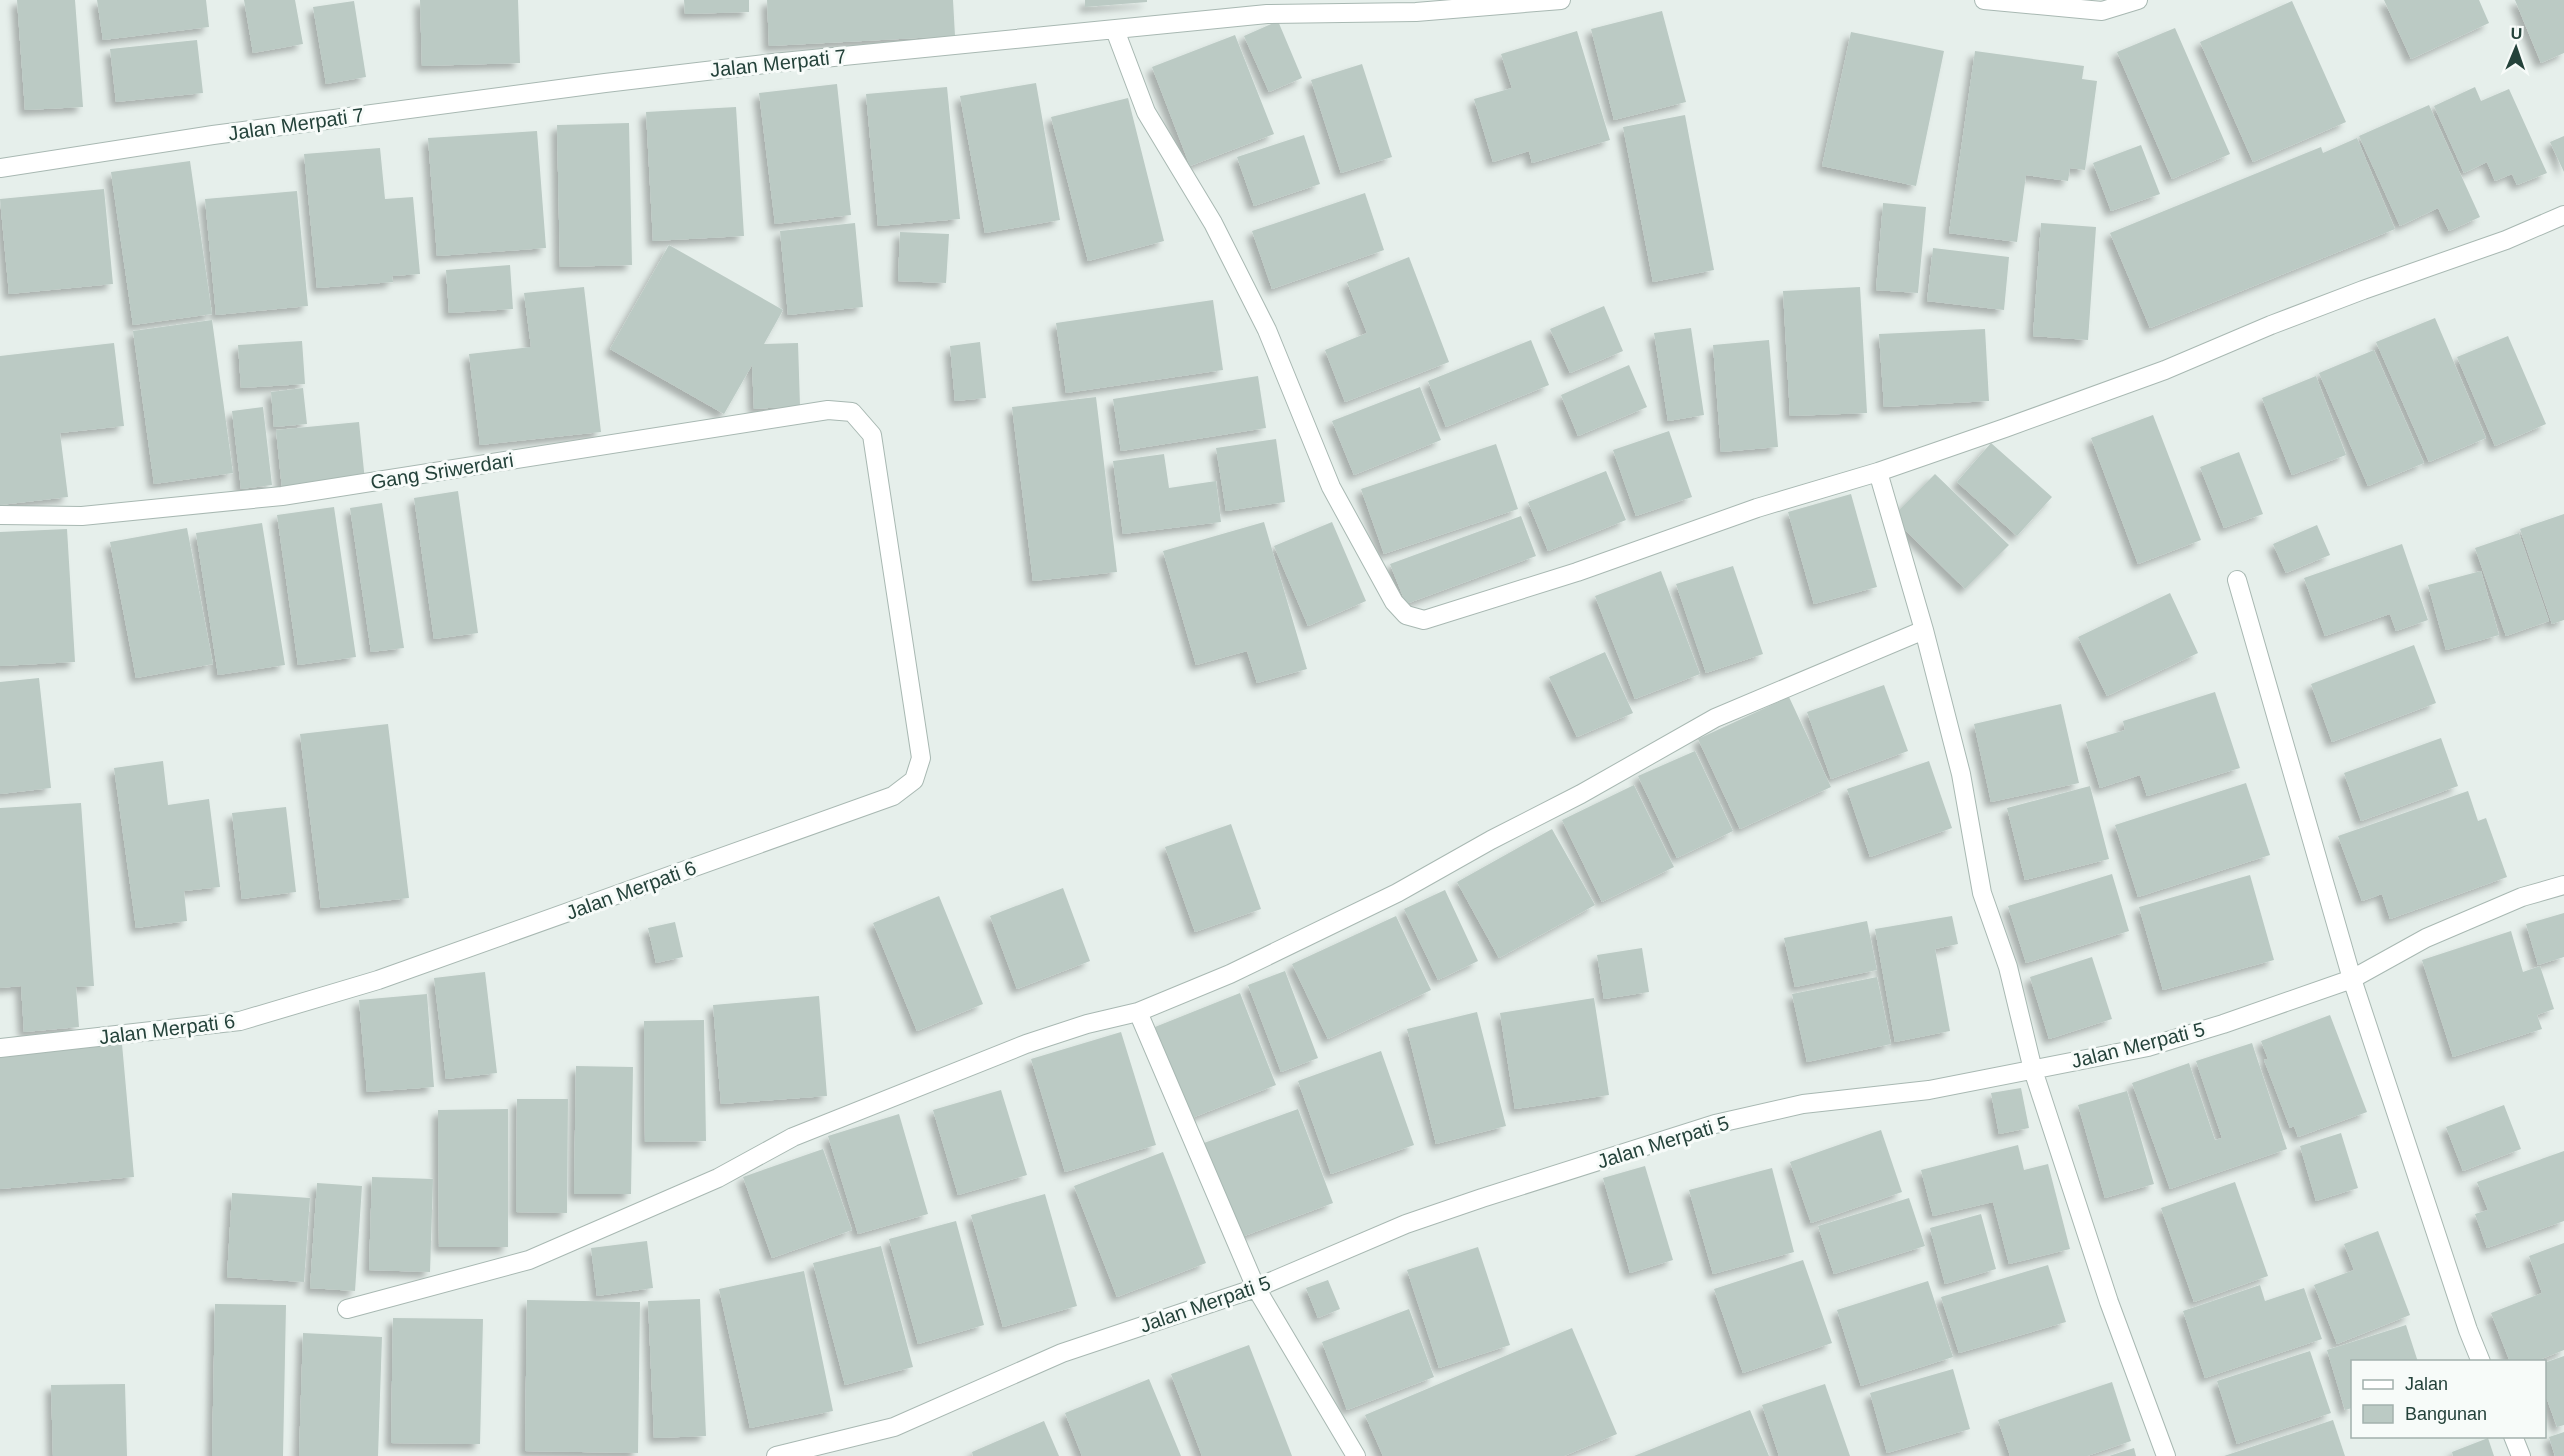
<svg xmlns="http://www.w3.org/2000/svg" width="2564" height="1456" viewBox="0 0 2564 1456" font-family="Helvetica,sans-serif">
<defs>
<filter id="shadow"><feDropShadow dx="-5.5" dy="5.5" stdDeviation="3" flood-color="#0004"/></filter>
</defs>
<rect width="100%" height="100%" fill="#e6efeb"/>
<path fill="#bbcac4" filter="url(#shadow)" d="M 17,0 L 75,0 L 83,107 L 25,110 Z
M 97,0 L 206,0 L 209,27 L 103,40 Z
M 244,0 L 295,0 L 303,44 L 253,53 Z
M 420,0 L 518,0 L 520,63 L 422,66 Z
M 684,0 L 749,0 L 749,12 L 685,14 Z
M 767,0 L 953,0 L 955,36 L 769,46 Z
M 1085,0 L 1147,0 L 1147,2 L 1085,7 Z
M 2384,0 L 2479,0 L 2489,23 L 2411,59 Z
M 2515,0 L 2564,0 L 2564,53 L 2541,63 Z
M 354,1 L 366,77 L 326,84 L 313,7 Z
M 2292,1 L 2346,122 L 2253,162 L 2200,42 Z
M 1662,11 L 1686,102 L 1614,120 L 1591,29 Z
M 1278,21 L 1302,78 L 1269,92 L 1244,36 Z
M 2175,28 L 2230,154 L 2172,179 L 2117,52 Z
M 1577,31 L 1610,140 L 1532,163 L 1529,151 L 1493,162 L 1474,99 L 1512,88 L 1501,54 Z
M 1851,32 L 1944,51 L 1916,186 L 1822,166 Z
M 1235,35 L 1274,134 L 1190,166 L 1152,67 Z
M 197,40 L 203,93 L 116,102 L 110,49 Z
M 1975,51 L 2084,66 L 2082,79 L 2097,81 L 2085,170 L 2070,168 L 2068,181 L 2026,175 L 2017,242 L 1949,233 Z
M 1362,64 L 1392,157 L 1341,173 L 1311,80 Z
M 1036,83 L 1060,220 L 985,233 L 960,96 Z
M 837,84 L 851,215 L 775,224 L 759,93 Z
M 947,87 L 960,219 L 878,226 L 866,94 Z
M 2475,87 L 2481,101 L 2509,89 L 2547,173 L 2517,185 L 2512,174 L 2495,181 L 2487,162 L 2464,173 L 2434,106 Z
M 1128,98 L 1164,241 L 1088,261 L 1051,117 Z
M 2429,105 L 2480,217 L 2449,231 L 2438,208 L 2400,226 L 2359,136 Z
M 736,107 L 744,236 L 653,241 L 646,112 Z
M 1685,115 L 1714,270 L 1653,282 L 1623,127 Z
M 629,123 L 632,265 L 560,267 L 557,125 Z
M 537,131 L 546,248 L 437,256 L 428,138 Z
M 1304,135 L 1320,184 L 1254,206 L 1237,157 Z
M 2564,136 L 2564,172 L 2550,142 Z
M 2357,138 L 2395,229 L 2150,328 L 2110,233 L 2321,147 L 2323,153 Z
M 2141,145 L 2160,194 L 2111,211 L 2093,163 Z
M 380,148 L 385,199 L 413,197 L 420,274 L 392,276 L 393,282 L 317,288 L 304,154 Z
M 190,161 L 212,314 L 133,325 L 111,172 Z
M 104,189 L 113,284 L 9,294 L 0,199 Z
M 297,191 L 308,306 L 216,315 L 205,199 Z
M 1365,193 L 1384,250 L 1272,289 L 1252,231 Z
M 1883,203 L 1926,207 L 1918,293 L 1876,290 Z
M 855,223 L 863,307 L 788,315 L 780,231 Z
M 2041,223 L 2096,227 L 2088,340 L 2033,336 Z
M 900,232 L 949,234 L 946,283 L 898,281 Z
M 669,245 L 783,310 L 764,344 L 798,343 L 800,406 L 754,409 L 752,365 L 724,414 L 610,349 Z
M 1933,248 L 2009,257 L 2004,310 L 1927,301 Z
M 1409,257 L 1449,362 L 1345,402 L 1325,350 L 1367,333 L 1347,282 Z
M 510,265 L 513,309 L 449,313 L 446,270 Z
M 584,287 L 601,432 L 480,445 L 469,354 L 531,347 L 524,293 Z
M 1860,287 L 1867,413 L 1790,416 L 1783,291 Z
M 1213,300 L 1223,370 L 1066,393 L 1056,323 Z
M 1604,306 L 1623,351 L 1570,373 L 1550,329 Z
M 2435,318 L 2486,438 L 2429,462 L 2376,342 Z
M 212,320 L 233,473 L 154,484 L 133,331 Z
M 1691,328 L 1704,415 L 1668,421 L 1654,333 Z
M 1985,329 L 1989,401 L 1884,407 L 1879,334 Z
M 2508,336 L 2546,424 L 2495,446 L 2457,357 Z
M 1531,340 L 1549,385 L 1446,427 L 1428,381 Z
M 1769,340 L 1778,447 L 1721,452 L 1713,345 Z
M 302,341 L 305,384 L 241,388 L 238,345 Z
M 980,342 L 986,398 L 955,401 L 950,346 Z
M 114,343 L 124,426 L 60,433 L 68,497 L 0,505 L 0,356 Z
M 2374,350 L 2424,463 L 2368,486 L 2319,373 Z
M 1629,365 L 1647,407 L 1578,436 L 1561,395 Z
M 1258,376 L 1266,428 L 1121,451 L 1113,399 Z
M 2316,376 L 2346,455 L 2292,475 L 2262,398 Z
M 1420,387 L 1441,440 L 1354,475 L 1332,421 Z
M 303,388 L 307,424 L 274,427 L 271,392 Z
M 1096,397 L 1117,572 L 1033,581 L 1012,407 Z
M 263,407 L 272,485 L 241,489 L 232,411 Z
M 2153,415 L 2201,540 L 2138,564 L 2091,438 Z
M 359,422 L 365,481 L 282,489 L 276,430 Z
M 1669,431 L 1692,497 L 1636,516 L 1613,450 Z
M 1276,439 L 1285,502 L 1226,511 L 1216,448 Z
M 1991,443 L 2052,497 L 2017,536 L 1957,482 Z
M 1496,444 L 1518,509 L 1384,554 L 1361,489 Z
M 2239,452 L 2263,514 L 2224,528 L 2200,467 Z
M 1164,454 L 1169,488 L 1216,481 L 1221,522 L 1123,534 L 1113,461 Z
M 1606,471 L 1626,520 L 1548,551 L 1528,502 Z
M 1935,474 L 2009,545 L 1965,589 L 1892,517 Z
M 458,491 L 478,633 L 434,639 L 414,498 Z
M 1851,494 L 1877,587 L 1814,604 L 1788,512 Z
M 382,503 L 404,648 L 371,652 L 350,508 Z
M 334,507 L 356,657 L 298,665 L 277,515 Z
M 2564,514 L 2564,620 L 2552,624 L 2520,529 Z
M 1521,516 L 1536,556 L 1406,604 L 1390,564 Z
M 1264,522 L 1307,669 L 1257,683 L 1247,651 L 1196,665 L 1163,551 Z
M 1332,522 L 1366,601 L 1308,626 L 1274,546 Z
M 262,523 L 285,665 L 218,675 L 196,533 Z
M 2317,525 L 2330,555 L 2286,573 L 2273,544 Z
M 187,528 L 213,664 L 136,678 L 110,542 Z
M 67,529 L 75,662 L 0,666 L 0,532 Z
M 2519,533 L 2549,621 L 2506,636 L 2475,548 Z
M 2402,544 L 2428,620 L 2396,631 L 2390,614 L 2325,636 L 2304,578 Z
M 1733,566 L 1763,654 L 1706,673 L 1676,584 Z
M 1661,571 L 1700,674 L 1635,699 L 1595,596 Z
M 2481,571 L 2499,635 L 2446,650 L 2428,585 Z
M 2170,593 L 2198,653 L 2107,696 L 2078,637 Z
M 2414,645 L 2436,703 L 2332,742 L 2311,684 Z
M 1605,652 L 1633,713 L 1577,737 L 1549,677 Z
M 39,678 L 51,788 L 0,794 L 0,682 Z
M 1884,685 L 1908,751 L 1831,779 L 1807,712 Z
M 2215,692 L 2240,768 L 2147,796 L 2140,775 L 2100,788 L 2086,742 L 2125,730 L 2123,721 Z
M 1789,697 L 1831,787 L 1740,829 L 1698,739 Z
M 2061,704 L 2079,783 L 1991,802 L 1974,724 Z
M 388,724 L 409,898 L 321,908 L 300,734 Z
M 2441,738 L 2458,786 L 2361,821 L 2344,773 Z
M 1695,751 L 1733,831 L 1677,858 L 1638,776 Z
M 163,761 L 168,805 L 209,799 L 220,887 L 184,891 L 187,921 L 136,928 L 114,768 Z
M 1929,761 L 1952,828 L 1870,857 L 1847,789 Z
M 2246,783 L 2270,855 L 2138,897 L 2115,825 Z
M 1634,785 L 1674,867 L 1602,902 L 1562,820 Z
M 2090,786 L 2109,859 L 2025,880 L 2007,808 Z
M 2468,791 L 2478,821 L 2486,818 L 2507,877 L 2390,919 L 2382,894 L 2362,901 L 2338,836 Z
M 81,803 L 94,986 L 76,987 L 79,1027 L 24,1032 L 21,986 L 0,988 L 0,808 Z
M 286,807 L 296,892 L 242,899 L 232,813 Z
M 1231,824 L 1261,909 L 1195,932 L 1165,847 Z
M 1552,829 L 1595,905 L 1499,958 L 1457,882 Z
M 2112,874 L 2129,931 L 2026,963 L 2008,906 Z
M 2250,875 L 2274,960 L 2163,990 L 2139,907 Z
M 1063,888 L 1090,961 L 1017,989 L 990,916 Z
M 1445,890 L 1478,961 L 1438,980 L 1404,909 Z
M 939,896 L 983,1004 L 917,1031 L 873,923 Z
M 2564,913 L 2564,957 L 2538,965 L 2526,924 Z
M 1396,916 L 1431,990 L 1328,1039 L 1292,964 Z
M 1952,916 L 1958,944 L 1935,949 L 1950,1031 L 1895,1042 L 1875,929 Z
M 1867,921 L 1877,970 L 1795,987 L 1784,938 Z
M 675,922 L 683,957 L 656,963 L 648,928 Z
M 2511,931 L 2523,972 L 2540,966 L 2554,1009 L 2537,1015 L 2542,1029 L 2453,1057 L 2422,960 Z
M 1642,948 L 1649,992 L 1604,999 L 1597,955 Z
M 2092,957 L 2112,1019 L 2049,1039 L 2030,977 Z
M 1285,971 L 1318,1058 L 1281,1072 L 1248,985 Z
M 485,972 L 497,1073 L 446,1079 L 434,978 Z
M 1877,977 L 1891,1044 L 1807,1062 L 1792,994 Z
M 1240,993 L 1276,1085 L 1192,1118 L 1155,1027 Z
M 427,994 L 434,1087 L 367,1092 L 359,1000 Z
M 819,996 L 827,1096 L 721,1104 L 713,1005 Z
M 1594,998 L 1609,1095 L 1515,1109 L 1500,1013 Z
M 1477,1012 L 1506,1126 L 1436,1144 L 1407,1029 Z
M 2330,1015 L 2367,1112 L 2298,1137 L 2294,1126 L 2290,1128 L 2264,1060 L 2268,1059 L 2261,1041 Z
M 704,1020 L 706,1141 L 645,1142 L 644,1021 Z
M 1121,1032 L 1156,1145 L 1065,1172 L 1031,1059 Z
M 2252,1043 L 2287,1149 L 2170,1189 L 2132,1083 L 2189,1063 L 2215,1140 L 2222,1138 L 2196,1061 Z
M 122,1044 L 134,1177 L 0,1189 L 0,1056 Z
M 1381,1051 L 1414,1145 L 1331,1174 L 1298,1081 Z
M 576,1066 L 633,1067 L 631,1194 L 574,1194 Z
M 2021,1088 L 2029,1128 L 1999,1134 L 1991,1093 Z
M 1001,1090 L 1027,1175 L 958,1195 L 933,1110 Z
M 2127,1091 L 2154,1184 L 2105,1198 L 2078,1105 Z
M 517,1099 L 568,1099 L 567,1213 L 516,1212 Z
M 2504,1105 L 2521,1149 L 2463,1171 L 2446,1127 Z
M 508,1109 L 508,1247 L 439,1247 L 438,1110 Z
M 1298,1109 L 1333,1203 L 1239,1238 L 1204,1143 Z
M 899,1114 L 928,1214 L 858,1234 L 828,1136 Z
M 1881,1130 L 1902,1192 L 1811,1223 L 1790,1162 Z
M 2341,1133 L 2358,1188 L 2316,1201 L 2300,1146 Z
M 2018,1145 L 2024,1170 L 2048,1164 L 2070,1249 L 2009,1264 L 1993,1202 L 1933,1216 L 1921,1170 Z
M 823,1149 L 852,1230 L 772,1258 L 743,1177 Z
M 2564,1151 L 2564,1221 L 2487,1248 L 2475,1214 L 2488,1210 L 2477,1182 Z
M 1163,1152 L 1206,1263 L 1117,1297 L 1074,1186 Z
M 1645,1166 L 1673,1260 L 1630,1273 L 1603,1178 Z
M 1772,1168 L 1794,1252 L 1713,1274 L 1689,1190 Z
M 372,1177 L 433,1179 L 430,1272 L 369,1270 Z
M 2235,1182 L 2268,1276 L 2194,1302 L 2161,1208 Z
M 317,1183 L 362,1186 L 355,1291 L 310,1288 Z
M 232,1193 L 310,1198 L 304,1282 L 227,1277 Z
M 1045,1194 L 1077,1306 L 1003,1327 L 971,1215 Z
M 1909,1198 L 1925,1246 L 1834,1274 L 1818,1226 Z
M 1981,1214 L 1996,1269 L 1945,1284 L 1930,1228 Z
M 956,1221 L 984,1325 L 918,1344 L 889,1239 Z
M 2378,1231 L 2410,1315 L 2337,1344 L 2314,1285 L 2354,1270 L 2344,1244 Z
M 647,1241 L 653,1288 L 597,1296 L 591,1248 Z
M 2564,1243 L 2564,1350 L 2534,1362 L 2510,1362 L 2491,1313 L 2542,1293 L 2529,1256 Z
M 881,1246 L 913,1367 L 845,1385 L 813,1263 Z
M 1478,1247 L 1510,1345 L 1439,1368 L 1407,1270 Z
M 1803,1260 L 1832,1343 L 1743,1373 L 1714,1289 Z
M 2048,1265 L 2066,1322 L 1959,1353 L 1941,1297 Z
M 804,1271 L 833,1411 L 750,1428 L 719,1289 Z
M 1328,1280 L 1340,1309 L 1318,1318 L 1306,1288 Z
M 1928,1281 L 1953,1357 L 1861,1386 L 1837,1310 Z
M 2260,1285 L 2265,1301 L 2304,1288 L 2322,1339 L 2205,1378 L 2183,1311 Z
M 700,1299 L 706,1436 L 654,1438 L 648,1301 Z
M 527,1300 L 640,1302 L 638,1453 L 525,1451 Z
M 215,1304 L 286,1305 L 283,1456 L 212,1456 Z
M 1409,1309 L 1434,1377 L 1347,1410 L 1322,1342 Z
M 393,1318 L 483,1319 L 480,1444 L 391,1443 Z
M 2406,1325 L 2418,1362 L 2352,1362 L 2352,1408 L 2345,1410 L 2327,1350 Z
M 1572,1328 L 1617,1434 L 1564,1456 L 1383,1456 L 1365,1415 Z
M 303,1333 L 382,1337 L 378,1456 L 299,1456 Z
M 1249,1345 L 1292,1456 L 1202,1456 L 1171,1374 Z
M 2310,1351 L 2331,1413 L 2237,1444 L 2217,1381 Z
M 2564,1356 L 2564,1425 L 2557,1427 L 2544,1391 L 2544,1363 Z
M 1953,1369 L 1970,1429 L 1887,1453 L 1870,1393 Z
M 1149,1379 L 1181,1456 L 1082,1456 L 1065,1413 Z
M 2112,1382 L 2131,1441 L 2087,1456 L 2010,1456 L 1998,1420 Z
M 125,1384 L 127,1456 L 53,1456 L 51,1385 Z
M 1825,1384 L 1850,1456 L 1779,1456 L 1762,1405 Z
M 1750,1410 L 1769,1456 L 1634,1456 Z
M 2333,1420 L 2345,1456 L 2224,1456 Z
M 1044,1421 L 1059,1456 L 973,1456 L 972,1452 Z
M 2564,1432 L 2564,1456 L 2555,1456 L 2549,1437 Z
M 2488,1438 L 2494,1456 L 2453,1456 L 2452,1452 Z
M 2134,1448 L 2136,1456 L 2109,1456 Z"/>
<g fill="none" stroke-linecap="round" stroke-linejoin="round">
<defs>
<path id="minor" d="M 1984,0 L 2102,11 L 2138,0
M 1115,30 L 1146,112 L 1213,223 L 1267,330 L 1331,487 L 1394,602 L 1406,615 L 1424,620 L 1577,572 L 1757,508 L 1878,472 L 2005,428 L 2165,370 L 2271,325 L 2363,290 L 2506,240 L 2564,215
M 0,168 L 213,135 L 605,83 L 773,63 L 1267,14 L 1416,12 L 1561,0
M 1878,472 L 1924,630
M 0,515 L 82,516 L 282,496 L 828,410 L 852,412 L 872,435 L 921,758 L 914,780 L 893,796 L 378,980 L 240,1021 L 0,1048
M 2237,580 L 2352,979 L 2468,1330 L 2481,1362
M 1138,1012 L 1256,1288 L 1356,1456
M 347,1309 L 529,1260 L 718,1178 L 793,1137 L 1026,1044 L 1087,1024 L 1138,1012 L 1230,974 L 1397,893 L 1491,840 L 1581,794 L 1715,718 L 1924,630 L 1961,774 L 1982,893 L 2008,967 L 2033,1070 L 2109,1302 L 2166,1456
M 2513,1436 L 2521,1456
M 776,1456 L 894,1427 L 1062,1353 L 1256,1288 L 1406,1224 L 1482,1198 L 1715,1124 L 1803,1104 L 1929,1090 L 2148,1047 L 2223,1024 L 2352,979 L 2426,938 L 2522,897 L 2564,885"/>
</defs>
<use href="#minor" stroke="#a8b8b2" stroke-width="20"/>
<use href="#minor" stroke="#fff" stroke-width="18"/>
</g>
<g text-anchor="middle" stroke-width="6" stroke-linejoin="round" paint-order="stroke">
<g font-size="20" fill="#24423a" stroke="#f7fbf9">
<text transform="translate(778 63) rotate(-6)" y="7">Jalan Merpati 7</text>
<text transform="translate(296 124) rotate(-8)" y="7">Jalan Merpati 7</text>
<text transform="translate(442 471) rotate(-9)" y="7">Gang Sriwerdari</text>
<text transform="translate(631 890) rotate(-20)" y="7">Jalan Merpati 6</text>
<text transform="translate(167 1029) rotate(-7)" y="7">Jalan Merpati 6</text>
<text transform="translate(2138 1045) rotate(-14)" y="7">Jalan Merpati 5</text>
<text transform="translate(1663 1142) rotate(-17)" y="7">Jalan Merpati 5</text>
<text transform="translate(1205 1304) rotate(-19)" y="7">Jalan Merpati 5</text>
</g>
</g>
<rect x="2351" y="1360" width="195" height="78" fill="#f7fbf9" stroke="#a3b1ad" stroke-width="1.5"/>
<rect x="2363" y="1380" width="30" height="9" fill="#ffffff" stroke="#a3b1ad" stroke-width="1.5"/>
<text x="2405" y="1390" font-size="18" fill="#24423a">Jalan</text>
<rect x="2363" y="1405" width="30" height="18" fill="#bbcac4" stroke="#a3b1ad" stroke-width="1.5"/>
<text x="2405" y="1420" font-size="18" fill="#24423a">Bangunan</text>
<g transform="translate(2516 48) rotate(2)" stroke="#f7fbf9" stroke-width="4.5" paint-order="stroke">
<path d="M0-4.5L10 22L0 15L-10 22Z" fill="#24423a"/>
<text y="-9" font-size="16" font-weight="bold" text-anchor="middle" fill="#24423a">U</text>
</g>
</svg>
